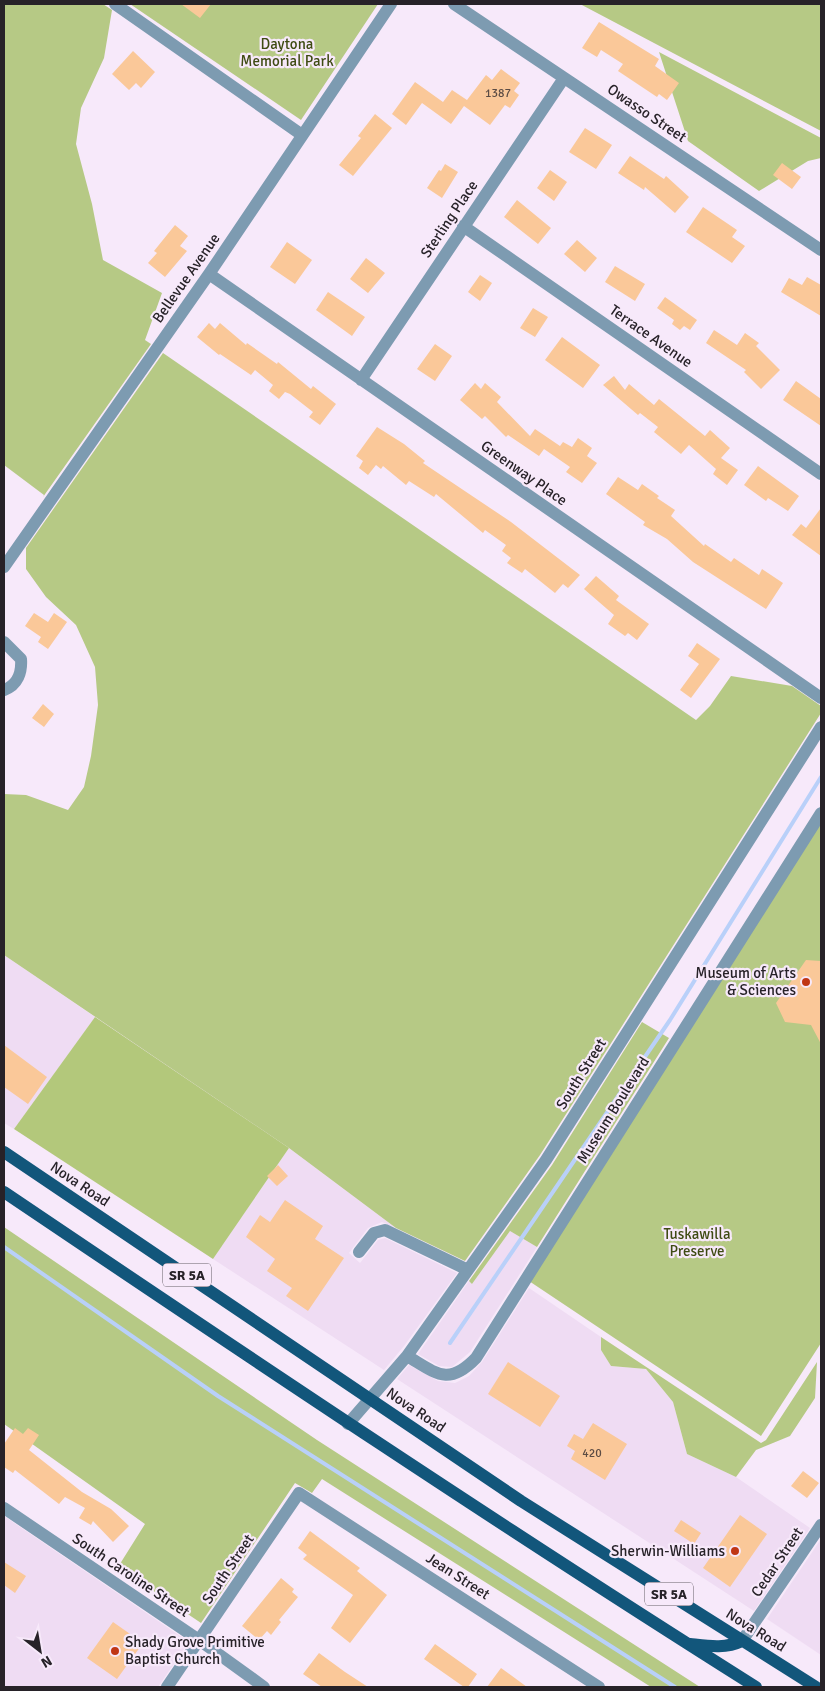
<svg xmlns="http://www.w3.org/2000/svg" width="825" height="1691" viewBox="0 0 825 1691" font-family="Signika,sans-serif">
<rect width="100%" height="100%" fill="#f7e9fa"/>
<path fill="#efdcf3" d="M 4,955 L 95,1017 L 14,1129 L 4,1123 Z
M 289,1148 L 396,1228 L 382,1222 L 368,1228 L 349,1253 L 360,1263 L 378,1240 L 385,1238 L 457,1273 L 404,1346 L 384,1370 L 213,1259 Z
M 510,1231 L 537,1247 L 470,1352 L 452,1367 L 439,1366 L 418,1354 L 469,1281 L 472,1284 Z
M 529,1288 L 601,1337 L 601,1350 L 611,1366 L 646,1369 L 673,1402 L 687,1454 L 736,1477 L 810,1528 L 754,1611 L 397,1379 L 409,1365 L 438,1381 L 455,1383 L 469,1376 L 482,1362 Z
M 4,1516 L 189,1642 L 158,1687 L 4,1687 Z
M 821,1539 L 821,1655 L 767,1619 Z"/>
<path fill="#b6c985" d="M 4,4 L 103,4 L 112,10 L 104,58 L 81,108 L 76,144 L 92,204 L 103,260 L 162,293 L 145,340 L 151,344 L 43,497 L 44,495 L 4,465 Z
M 130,4 L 378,4 L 301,120 Z
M 580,4 L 821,4 L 821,131 Z
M 659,52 L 821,138 L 821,158 L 808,161 L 759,191 L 688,141 Z
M 163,353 L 696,720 L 710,706 L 731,676 L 792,686 L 821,706 L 821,713 L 540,1155 L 465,1261 L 396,1228 L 289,1148 L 4,955 L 4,794 L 26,795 L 68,810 L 84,787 L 91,756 L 98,705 L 95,667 L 76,625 L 46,597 L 26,569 L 26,548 Z
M 821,813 L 821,1343 L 761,1436 L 526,1279 Z
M 642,1022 L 669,1038 L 537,1247 L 510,1231 L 472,1284 L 469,1281 L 552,1165 Z
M 4,1227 L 317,1440 L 700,1687 L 651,1687 L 322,1479 L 312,1493 L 295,1483 L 201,1623 L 118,1567 L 145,1524 L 4,1424 Z
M 601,1337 L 761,1443 L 766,1440 L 817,1362 L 815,1398 L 790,1436 L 756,1450 L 736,1477 L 687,1454 L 673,1402 L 646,1369 L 611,1366 L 601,1350 Z"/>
<path fill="#b3c87b" d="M 95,1017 L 289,1148 L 213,1259 L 14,1129 Z"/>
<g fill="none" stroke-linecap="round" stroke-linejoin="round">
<path stroke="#b9d0f9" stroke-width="4" d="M 4,1247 L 218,1396 L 675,1687
M 450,1343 L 670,1020 L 821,777"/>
</g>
<path fill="#fac899" d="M 181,4 L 211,4 L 200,18 Z
M 599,22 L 659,59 L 655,66 L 679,83 L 667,100 L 659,94 L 657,97 L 618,71 L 623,64 L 601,50 L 597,57 L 582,48 Z
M 133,51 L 155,72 L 141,88 L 136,83 L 129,90 L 112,74 Z
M 501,69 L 520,83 L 514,91 L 519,95 L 510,108 L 505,105 L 490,125 L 464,106 L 451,124 L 422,103 L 406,125 L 392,114 L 415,82 L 443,102 L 452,90 L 467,100 L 486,75 L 492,80 Z
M 375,114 L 392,128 L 353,176 L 339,165 L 361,138 L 358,136 Z
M 585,128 L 612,145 L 596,169 L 569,152 Z
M 630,156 L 664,179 L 666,176 L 689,197 L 675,213 L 645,187 L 644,190 L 618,173 Z
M 782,163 L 801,177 L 792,189 L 773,175 Z
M 445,164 L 458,172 L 442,198 L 427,188 L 439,170 L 441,171 Z
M 550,170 L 567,182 L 554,201 L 537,188 Z
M 517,200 L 551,228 L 538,244 L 504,217 Z
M 703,207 L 737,230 L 732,237 L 745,246 L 732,263 L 686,232 Z
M 175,225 L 188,236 L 180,246 L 187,251 L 165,277 L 148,263 L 157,253 L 154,251 Z
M 577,240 L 597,258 L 585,272 L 564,254 Z
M 287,242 L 312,260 L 295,284 L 270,267 Z
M 366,258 L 385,273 L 368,293 L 350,279 Z
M 615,266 L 645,284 L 635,301 L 605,282 Z
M 480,275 L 492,283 L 480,301 L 468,292 Z
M 807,277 L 821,285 L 821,316 L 781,292 L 789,278 L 802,285 Z
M 328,292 L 365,317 L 352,336 L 316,310 Z
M 665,297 L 697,320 L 690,330 L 684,326 L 680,330 L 672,324 L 674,320 L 657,308 Z
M 533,308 L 548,317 L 535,337 L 520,328 Z
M 209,323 L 215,329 L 220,323 L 246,345 L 247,343 L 277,364 L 278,362 L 311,389 L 313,386 L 336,404 L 320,425 L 309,417 L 313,412 L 290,394 L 285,392 L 279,399 L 269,391 L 273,385 L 255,370 L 251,375 L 220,354 L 219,355 L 197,337 Z
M 714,330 L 737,345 L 745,333 L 759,343 L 756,346 L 780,370 L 761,389 L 744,372 L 746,370 L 706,343 Z
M 562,337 L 600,365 L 583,388 L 545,360 Z
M 435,344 L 452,356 L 435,381 L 417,369 Z
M 614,376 L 625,390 L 629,384 L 654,405 L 659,399 L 705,436 L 710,430 L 730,448 L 721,458 L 738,470 L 727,485 L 713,474 L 716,469 L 689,445 L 681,454 L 654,432 L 658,427 L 640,413 L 638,415 L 603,385 Z
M 796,381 L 821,399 L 821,426 L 783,400 Z
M 475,383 L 481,389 L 485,383 L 501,397 L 497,402 L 530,436 L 535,429 L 560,446 L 563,442 L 572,447 L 578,438 L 592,448 L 587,456 L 597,463 L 582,483 L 566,472 L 570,467 L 544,449 L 539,456 L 508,435 L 506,437 L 485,416 L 482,419 L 460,400 Z
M 377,427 L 404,444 L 425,461 L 423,463 L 511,522 L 580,575 L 568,588 L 563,584 L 555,593 L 525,569 L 522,573 L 507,563 L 511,558 L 502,551 L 506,545 L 485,530 L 483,533 L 436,494 L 434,497 L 409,481 L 406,485 L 383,466 L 381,469 L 376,465 L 368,475 L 359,468 L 363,461 L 356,456 Z
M 758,466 L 799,496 L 788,511 L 768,498 L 766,501 L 744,485 Z
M 618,477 L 638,490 L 642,484 L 659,496 L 657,498 L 675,510 L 671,516 L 704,546 L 705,544 L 731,562 L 734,558 L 759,575 L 762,569 L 783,583 L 766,609 L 693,562 L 667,539 L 643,525 L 645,522 L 606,494 Z
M 821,508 L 821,556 L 792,535 L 801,524 L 806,528 Z
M 596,576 L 619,596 L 616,600 L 649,624 L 637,640 L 628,633 L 625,636 L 608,624 L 614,615 L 584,589 Z
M 34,613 L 48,622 L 54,613 L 67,622 L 48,649 L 38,642 L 41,637 L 25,626 Z
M 697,643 L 720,659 L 691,698 L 680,690 L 699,664 L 688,656 Z
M 43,704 L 54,714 L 44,727 L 32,718 Z
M 806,960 L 821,961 L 821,1044 L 811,1025 L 785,1022 L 776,1003 Z
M 4,1045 L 47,1077 L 28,1104 L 4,1087 Z
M 278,1165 L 288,1176 L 277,1186 L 267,1176 Z
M 285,1200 L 323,1226 L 315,1239 L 344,1258 L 308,1311 L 286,1296 L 292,1288 L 267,1271 L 275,1259 L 246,1237 L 260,1215 L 270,1222 Z
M 508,1362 L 560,1396 L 540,1427 L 488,1394 Z
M 593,1423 L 627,1444 L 605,1480 L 571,1459 L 575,1451 L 567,1446 L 574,1434 L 583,1439 Z
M 15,1428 L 23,1434 L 28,1428 L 39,1435 L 29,1450 L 82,1492 L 111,1509 L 129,1526 L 113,1542 L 93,1521 L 91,1525 L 79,1518 L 85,1508 L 65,1497 L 59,1504 L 15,1470 L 13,1473 L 4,1467 L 4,1444 Z
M 803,1471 L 819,1483 L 807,1498 L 791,1486 Z
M 740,1515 L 767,1534 L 730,1587 L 703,1568 Z
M 681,1520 L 701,1533 L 694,1544 L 674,1531 Z
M 310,1531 L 360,1568 L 357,1571 L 387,1595 L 350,1643 L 331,1628 L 353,1595 L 303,1559 L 307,1555 L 298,1548 Z
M 4,1562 L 26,1576 L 15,1593 L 4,1585 Z
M 281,1578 L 294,1589 L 292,1592 L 298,1597 L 279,1620 L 281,1622 L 271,1635 L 267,1631 L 259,1640 L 242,1626 Z
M 113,1622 L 143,1643 L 117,1679 L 87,1658 Z
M 435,1644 L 477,1674 L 468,1687 L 464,1687 L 424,1659 Z
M 319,1653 L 345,1672 L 368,1687 L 322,1687 L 303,1674 Z
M 501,1668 L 527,1687 L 487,1687 Z"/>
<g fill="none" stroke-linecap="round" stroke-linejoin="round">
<path stroke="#7d9bb1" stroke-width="12" d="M 115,4 L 302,135
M 454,4 L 821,250
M 463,226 L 821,474
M 209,274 L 821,698
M 361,380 L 564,78
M 4,567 L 209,274 L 391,4
M 4,642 L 21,659 C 22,672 18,685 4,690
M 359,1252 L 374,1233 L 385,1230 L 468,1270
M 407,1356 C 436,1373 448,1387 476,1358 L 821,813
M 348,1424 L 407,1356 L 546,1160 L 821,727
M 4,1508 L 199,1640 L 264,1687
M 742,1641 L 821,1525
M 167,1687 L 299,1493 L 599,1687"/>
<path stroke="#12567b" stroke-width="12" d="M 4,1152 L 521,1501 L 816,1687
M 4,1192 C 253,1360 502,1527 756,1687
M 690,1644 C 708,1646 725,1649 742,1641"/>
</g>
<g fill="#c03615" stroke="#f7e9fa" stroke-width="2">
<circle cx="806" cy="982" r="5"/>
<circle cx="735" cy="1551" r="5"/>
<circle cx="115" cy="1651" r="5"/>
</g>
<g text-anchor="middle" stroke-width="4.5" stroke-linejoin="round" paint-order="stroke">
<g font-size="12" fill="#5c4c44">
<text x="498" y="97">1387</text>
<text x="592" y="1457">420</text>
</g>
<g fill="#f7e9fa" stroke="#655e67" stroke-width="1">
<rect x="163" y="1263.5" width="48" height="23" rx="4"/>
<rect x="645" y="1582.5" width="48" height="23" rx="4"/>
</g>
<g font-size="14" font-weight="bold" fill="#272228">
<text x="187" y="1280">SR 5A</text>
<text x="669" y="1599">SR 5A</text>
</g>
<g font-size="15" fill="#3f4b13" stroke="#f7e9fa">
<text x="287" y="49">Daytona<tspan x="287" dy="17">Memorial Park</tspan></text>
<text x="697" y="1239">Tuskawilla<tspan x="697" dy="17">Preserve</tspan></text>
</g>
<g font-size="15" fill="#272228" stroke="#f7e9fa">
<text transform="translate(647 113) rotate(34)" y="5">Owasso Street</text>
<text transform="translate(449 219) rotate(-56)" y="5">Sterling Place</text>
<text transform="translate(186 278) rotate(-55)" y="5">Bellevue Avenue</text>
<text transform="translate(651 336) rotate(35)" y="5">Terrace Avenue</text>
<text transform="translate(524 473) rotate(35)" y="5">Greenway Place</text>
<text transform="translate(581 1074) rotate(-58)" y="5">South Street</text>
<text transform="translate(613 1110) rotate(-58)" y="5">Museum Boulevard</text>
<text transform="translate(80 1184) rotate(34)" y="5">Nova Road</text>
<text transform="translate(416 1410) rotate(34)" y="5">Nova Road</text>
<text transform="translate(777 1562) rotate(-56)" y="5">Cedar Street</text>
<text transform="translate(228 1569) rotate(-56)" y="5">South Street</text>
<text transform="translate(131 1575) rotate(34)" y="5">South Caroline Street</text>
<text transform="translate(458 1576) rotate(33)" y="5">Jean Street</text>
<text transform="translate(756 1630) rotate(32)" y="5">Nova Road</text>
</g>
<g font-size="15" fill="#272228" stroke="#f7e9fa" text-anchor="end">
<text x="796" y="978">Museum of Arts<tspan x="796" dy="17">&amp; Sciences</tspan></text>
<text x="725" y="1556">Sherwin-Williams</text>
<text x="125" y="1647" text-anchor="start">Shady Grove Primitive<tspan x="125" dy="17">Baptist Church</tspan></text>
</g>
</g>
<rect width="825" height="1691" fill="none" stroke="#272228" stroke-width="10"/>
<g transform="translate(40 1651) rotate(149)" stroke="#f7e9fa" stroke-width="4" paint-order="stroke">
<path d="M0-4L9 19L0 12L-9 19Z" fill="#272228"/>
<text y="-8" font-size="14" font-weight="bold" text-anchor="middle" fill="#272228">N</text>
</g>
</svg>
